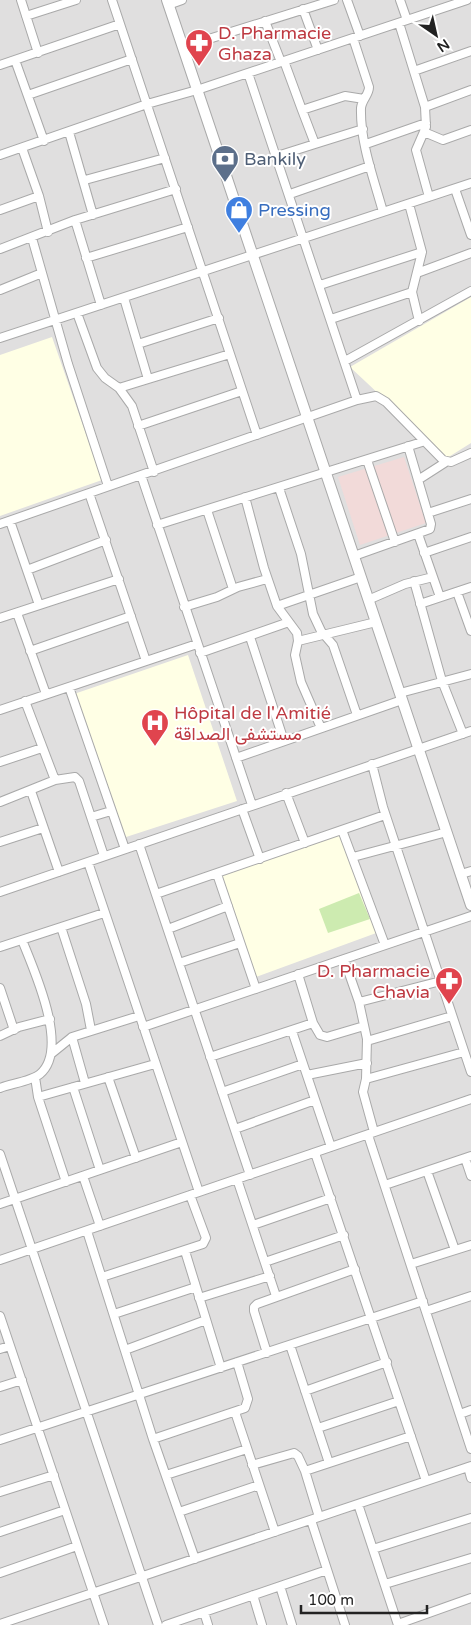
<svg xmlns="http://www.w3.org/2000/svg" width="471" height="1625" viewBox="0 0 471 1625" font-family="'Varela Round',Vazirmatn,sans-serif">
<rect width="100%" height="100%" fill="#f2efe9"/>
<path fill="#e0dfdf" d="M 0,0 L 471,0 L 471,1625 L 0,1625 Z"/>
<path fill="#f2dad9" d="M 404,457 L 426,523 L 360,545 L 338,477 Z"/>
<path fill="#ffffe5" d="M 471,297 L 471,443 L 447,458 L 350,367 Z
M 52,337 L 102,480 L 0,516 L 0,355 Z
M 188,655 L 237,801 L 123,838 L 74,694 Z
M 342,832 L 379,932 L 256,977 L 219,877 Z"/>
<path fill="#cdebb0" d="M 359,893 L 370,919 L 328,933 L 319,909 Z"/>
<g fill="none" stroke-linecap="round" stroke-linejoin="round">
<defs>
<path id="minor" d="M 21,0 L 38,53
M 112,0 L 257,435
M 347,0 L 360,36
M 400,0 L 407,20
M 168,5 L 182,0
M 303,9 L 318,50
M 26,16 L 76,0
M 265,21 L 281,62
M 399,23 L 425,107 L 426,127 L 416,150 L 429,197
M 353,38 L 369,87 C 369,95 362,99 361,108 C 360,143 374,179 383,212
M 183,47 L 334,0
M 15,60 L 44,141
M 284,61 L 302,110 L 345,96 L 364,99
M 0,65 L 120,24
M 414,71 L 471,51
M 248,73 L 357,400
M 28,95 L 132,59
M 425,107 L 471,90
M 302,110 L 315,144 L 363,129
M 69,132 L 93,215
M 424,132 L 443,140 L 471,130
M 366,144 L 426,123
M 22,148 L 39,196 L 48,232
M 0,155 L 147,104 L 197,90 L 467,0
M 277,156 L 315,144
M 85,180 L 165,158
M 455,189 L 471,235
M 290,194 L 370,166
M 409,204 L 422,252 L 412,292 L 419,321
M 0,210 L 39,196
M 75,220 L 101,305
M 32,238 L 68,364 L 108,486
M 0,249 L 75,220 L 176,189
M 86,258 L 188,227
M 417,273 L 471,253
M 320,285 L 422,252
M 0,290 L 42,273
M 124,298 L 148,379
M 77,313 L 97,368 L 105,378 L 119,388 L 132,406 L 154,472
M 331,319 L 412,292
M 0,338 L 471,183
M 138,344 L 219,318
M 345,361 L 471,291
M 119,388 L 230,354
M 138,426 L 242,391
M 367,460 L 395,542
M 141,475 L 252,805
M 418,480 L 446,462
M 279,488 L 301,554 L 313,614 L 321,631 L 333,645 L 357,715
M 89,493 L 146,661
M 245,497 L 264,568 L 277,606 L 297,633 L 298,641 L 295,655 L 301,682 L 321,728
M 207,510 L 233,589
M 428,513 L 471,499
M 10,521 L 39,605
M 0,524 L 357,400 L 376,396 L 386,402 L 443,460 L 451,462 L 471,453
M 157,525 L 422,442
M 418,534 L 440,597
M 424,553 L 471,537
M 354,556 L 430,529 L 431,524 L 408,446
M 27,570 L 106,540
M 414,581 L 442,681 L 463,734
M 457,592 L 471,631
M 368,600 L 405,584 L 433,577
M 420,604 L 471,587
M 277,606 L 361,577
M 184,607 L 217,597 L 238,587 L 267,579
M 17,613 L 46,694
M 0,618 L 119,579
M 250,637 L 284,741
M 298,641 L 376,622
M 30,651 L 131,616
M 200,653 L 289,622
M 69,687 L 125,849
M 400,693 L 471,674
M 25,701 L 55,780
M 0,710 L 197,644
M 236,758 L 402,700
M 0,762 L 42,748
M 372,764 L 383,807 L 471,1072
M 31,791 L 59,872
M 286,793 L 305,843
M 0,802 L 55,780 L 75,777 L 79,781 L 104,856
M 242,809 L 260,859
M 91,817 L 111,811
M 342,830 L 385,945
M 0,842 L 43,828
M 139,844 L 250,1175
M 353,857 L 447,832
M 88,862 L 199,1192
M 217,874 L 256,989
M 461,874 L 471,871
M 0,892 L 471,731
M 156,894 L 385,815
M 61,927 L 86,1004 L 91,1030
M 168,929 L 228,906
M 0,947 L 104,913
M 344,959 L 359,1002 L 367,1039 L 366,1079 L 363,1092 L 374,1132
M 179,963 L 240,943
M 0,988 L 14,1030
M 359,1002 L 441,981
M 313,1023 L 320,1035 L 327,1037 L 364,1026
M 143,1027 L 471,916
M 292,1031 L 331,1147
M 0,1036 L 19,1027 L 50,1019
M 72,1037 L 85,1083
M 367,1041 L 452,1016
M 51,1054 L 72,1037 L 139,1016
M 210,1057 L 313,1023 L 298,974
M 307,1075 L 367,1063
M 35,1077 L 38,1097 L 66,1182
M 108,1077 L 136,1158
M 366,1079 L 464,1052
M 73,1087 L 100,1170
M 0,1088 C 10,1084 32,1081 40,1074 C 70,1049 34,970 22,940
M 222,1092 L 303,1064
M 38,1097 L 155,1064
M 235,1129 L 315,1100
M 368,1135 L 471,1449
M 315,1153 L 426,1481
M 0,1154 L 158,1625
M 465,1158 L 471,1176
M 427,1171 L 455,1250
M 83,1176 L 100,1226
M 237,1179 L 276,1296
M 385,1185 L 471,1156
M 0,1204 L 182,1142
M 253,1225 L 331,1198
M 87,1231 L 153,1439 L 195,1559
M 185,1251 L 221,1368
M 0,1260 L 471,1099
M 265,1262 L 344,1235
M 411,1264 L 471,1245
M 102,1277 L 203,1244 L 206,1238 L 190,1195
M 199,1298 L 270,1276
M 426,1311 L 471,1296
M 114,1314 L 196,1287
M 0,1316 L 104,1625
M 290,1345 L 329,1463
M 0,1349 L 10,1346
M 125,1350 L 206,1320
M 267,1353 L 254,1311 L 254,1307 L 257,1304 L 355,1269
M 0,1387 L 22,1380
M 305,1391 L 387,1362
M 235,1412 L 275,1532
M 460,1414 L 471,1410
M 318,1428 L 399,1401
M 153,1439 L 245,1408 L 248,1399 L 237,1362
M 0,1440 L 423,1301
M 252,1465 L 294,1453 L 298,1456 L 305,1471
M 468,1467 L 471,1478
M 166,1475 L 247,1449
M 0,1492 L 54,1475
M 358,1504 L 398,1625
M 179,1512 L 259,1485
M 319,1517 L 305,1471 L 411,1436
M 311,1520 L 345,1625
M 0,1532 L 65,1510
M 373,1549 L 471,1518
M 0,1573 L 77,1546
M 385,1584 L 471,1558
M 280,1586 L 292,1625
M 253,1595 L 262,1625
M 204,1612 L 208,1625
M 0,1624 L 471,1466
M 398,1624 L 471,1598
M 166,1625 L 327,1570"/>
<path id="tertiary" d="M 167,0 L 471,905"/>
</defs>
<use href="#minor" stroke="#a9a9a9" stroke-width="10"/>
<use href="#tertiary" stroke="#a9a9a9" stroke-width="12"/>
<use href="#minor" stroke="#fff" stroke-width="8"/>
<use href="#tertiary" stroke="#fff" stroke-width="10"/>
</g>
<defs>
<symbol id="pharmacy-pin" viewBox="-11 -11 22 30"><path d="M0 17L-7.5 6A9.5 9.5 0 1 1 7.5 6Z" fill="#e0444e" stroke="#fff"/><path d="M-2-6h4v4h4v4h-4v4h-4v-4h-4v-4h4Z" fill="#fff"/></symbol>
<symbol id="bank-pin" viewBox="-11 -11 22 30"><path d="M0 17L-7.5 6A9.5 9.5 0 1 1 7.5 6Z" fill="#5c6f8a" stroke="#fff"/><path d="M-6-4H6V4H-6ZM0-2.3a2.3 2.3 0 1 0 0 4.6a2.3 2.3 0 1 0 0-4.6Z" fill="#fff"/></symbol>
<symbol id="shop-pin" viewBox="-11 -11 22 30"><path d="M0 17L-7.5 6A9.5 9.5 0 1 1 7.5 6Z" fill="#3f7fe0" stroke="#fff"/><path d="M-5-2.5h2.3a2.7 3.5 0 0 1 5.4 0H5L5.5 6h-11ZM-1.5-2.5h3a1.5 2.3 0 0 0-3 0Z" fill="#fff"/></symbol>
<symbol id="hospital-pin" viewBox="-11 -11 22 30"><path d="M0 17L-7.5 6A9.5 9.5 0 1 1 7.5 6Z" fill="#e0444e" stroke="#fff"/><path d="M-5-5h3v3.5h4V-5h3V5h-3V1.5h-4V5h-3Z" fill="#fff"/></symbol>
</defs>
<g fill-rule="evenodd">
<use href="#pharmacy-pin" x="183" y="27" width="32" height="43"/>
<use href="#bank-pin" x="209" y="143" width="32" height="43"/>
<use href="#shop-pin" x="223" y="194" width="32" height="43"/>
<use href="#hospital-pin" x="139" y="707" width="32" height="43"/>
<use href="#pharmacy-pin" x="433" y="965" width="32" height="43"/>
</g>
<g text-anchor="middle" stroke-width="4" stroke-linejoin="round" paint-order="stroke">
<g font-size="18" fill="#be3a42" stroke="#fff" text-anchor="start">
<text x="218" y="39">D. Pharmacie<tspan x="218" dy="21">Ghaza</tspan></text>
<text x="174" y="719">Hôpital de l'Amitié<tspan x="174" dy="21">مستشفى الصداقة</tspan></text>
<text x="430" y="977" text-anchor="end">D. Pharmacie<tspan x="430" dy="21">Chavia</tspan></text>
</g>
<g font-size="18" fill="#4e5e75" stroke="#fff" text-anchor="start">
<text x="244" y="165">Bankily</text>
</g>
<g font-size="18" fill="#366cbe" stroke="#fff" text-anchor="start">
<text x="258" y="216">Pressing</text>
</g>
</g>
<g transform="translate(436 35) rotate(146)" stroke="#ffffff" stroke-width="4" paint-order="stroke">
<path d="M0-4L9 19L0 12L-9 19Z" fill="#222222"/>
<text y="-8" font-size="14" font-weight="bold" text-anchor="middle" fill="#222222">N</text>
</g>
<path d="M301 1605v8h126v-8" fill="none" stroke="#222222" stroke-width="2.5"/>
<text x="308" y="1605" font-size="15" fill="#222222" stroke="#ffffff" stroke-width="4" paint-order="stroke">100 m</text>
</svg>
